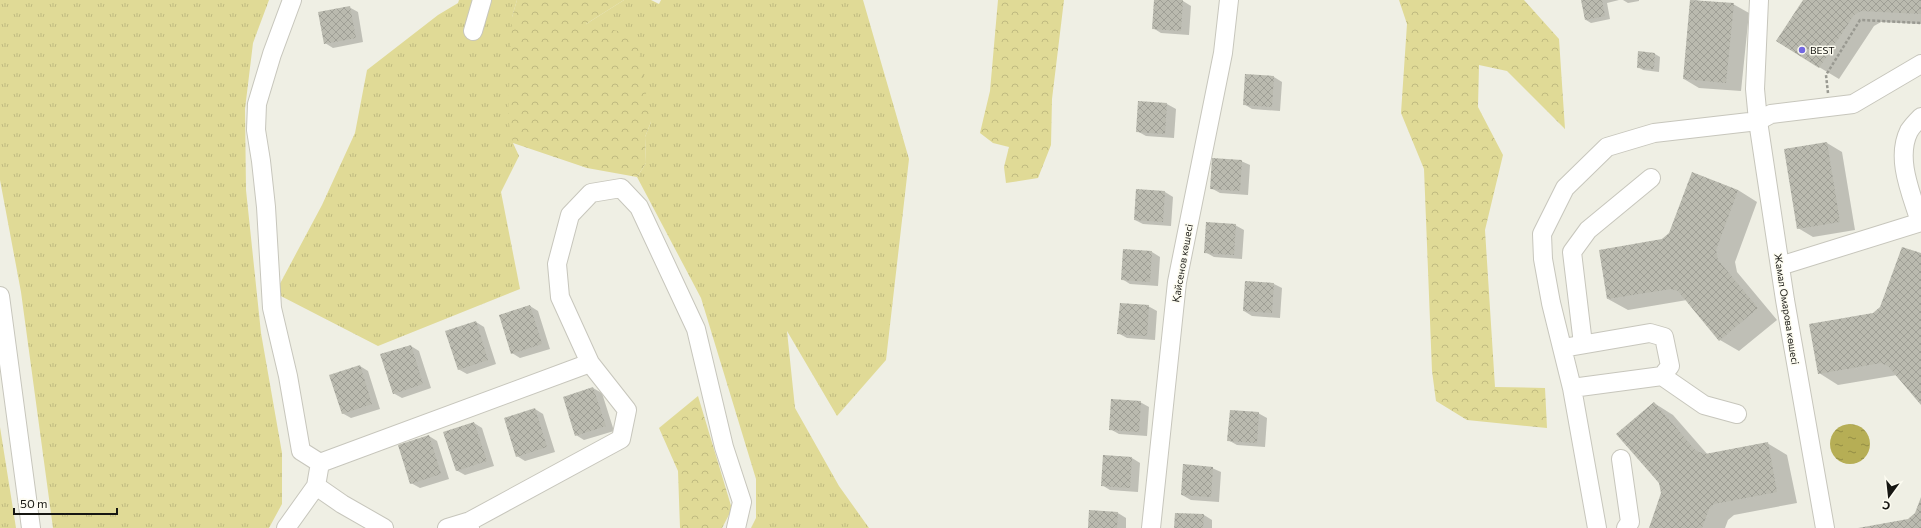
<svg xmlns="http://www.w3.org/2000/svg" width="1921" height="528" viewBox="0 0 1921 528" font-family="Commissioner,sans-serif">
<defs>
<pattern id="grass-tufts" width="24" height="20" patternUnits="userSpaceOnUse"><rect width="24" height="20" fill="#e0da96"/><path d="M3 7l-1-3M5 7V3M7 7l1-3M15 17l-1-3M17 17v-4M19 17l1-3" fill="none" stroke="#bfba80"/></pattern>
<pattern id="forest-crowns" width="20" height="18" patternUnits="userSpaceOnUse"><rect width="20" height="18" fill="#e0da96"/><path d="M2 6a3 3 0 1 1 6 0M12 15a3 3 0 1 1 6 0" fill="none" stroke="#bfba80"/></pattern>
<pattern id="water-ripples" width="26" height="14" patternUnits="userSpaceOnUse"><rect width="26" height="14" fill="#b6ae55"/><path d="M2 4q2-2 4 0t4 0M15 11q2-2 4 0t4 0" fill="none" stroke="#938d45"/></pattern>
<pattern id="building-cross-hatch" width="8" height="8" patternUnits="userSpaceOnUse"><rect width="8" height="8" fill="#babaaf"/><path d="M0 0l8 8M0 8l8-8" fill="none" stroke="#9f9f96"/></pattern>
</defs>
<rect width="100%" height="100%" fill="#efefe4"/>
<path fill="url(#grass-tufts)" d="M 0,0 L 269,0 L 253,43 L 245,109 L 246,190 L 261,333 L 282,453 L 282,504 L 269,528 L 53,528 L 21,292 L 0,180 Z
M 459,0 L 517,0 L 512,17 L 513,143 L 519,156 L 501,192 L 520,289 L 378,346 L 275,293 L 322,205 L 355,133 L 367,70 L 438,15 L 458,3 Z
M 624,0 L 651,0 L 659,4 L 661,0 L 863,0 L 909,159 L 886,360 L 837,416 L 787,331 L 795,408 L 839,486 L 869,528 L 751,528 L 756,518 L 756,479 L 701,298 L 637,177 L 646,163 L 645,137 L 651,122 L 586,24 Z
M 0,427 L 16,528 L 0,528 Z"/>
<path fill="url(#forest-crowns)" d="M 517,0 L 624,0 L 586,24 L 636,35 L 651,122 L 645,137 L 646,163 L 637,177 L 587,168 L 513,143 L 508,118 L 512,17 Z
M 998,0 L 1064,0 L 1052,99 L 1051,145 L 1038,178 L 1006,183 L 1004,167 L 1009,147 L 993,143 L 980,133 L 990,91 Z
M 1399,0 L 1524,0 L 1559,39 L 1565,129 L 1507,71 L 1479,65 L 1478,107 L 1503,155 L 1485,230 L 1495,387 L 1545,388 L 1547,428 L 1467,420 L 1436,401 L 1432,371 L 1424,169 L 1401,113 L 1407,24 Z
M 698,396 L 732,509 L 722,528 L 680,528 L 678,471 L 659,428 Z"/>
<path fill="url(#water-ripples)" d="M1830 444a20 20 0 1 1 40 0a20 20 0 1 1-40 0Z"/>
<path fill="#0003" d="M 1155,0 L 1183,1 L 1191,6 L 1189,35 L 1161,33 L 1153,28 Z
M 1582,0 L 1619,0 L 1607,3 L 1610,19 L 1591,23 L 1586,20 Z
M 1623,0 L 1639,0 L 1639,1 L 1628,3 Z
M 1691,0 L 1733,4 L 1749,13 L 1741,91 L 1699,88 L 1684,79 Z
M 1804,0 L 1921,0 L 1921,24 L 1881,22 L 1874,26 L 1839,79 L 1819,67 Z
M 349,7 L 358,12 L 363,42 L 333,48 L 325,43 Z
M 1655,54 L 1660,57 L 1659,72 L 1643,70 L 1638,67 Z
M 1246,75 L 1274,77 L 1282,82 L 1280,111 L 1252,109 L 1244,104 Z
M 1139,102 L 1167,104 L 1176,109 L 1174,138 L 1146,136 L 1137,131 Z
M 1827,143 L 1842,152 L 1855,230 L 1813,237 L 1798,228 Z
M 1241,161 L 1250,165 L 1248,195 L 1220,193 L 1211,188 Z
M 1137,190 L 1165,192 L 1173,197 L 1171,226 L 1143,224 L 1135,220 Z
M 1738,190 L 1757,202 L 1735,262 L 1737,272 L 1777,320 L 1739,351 L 1720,340 L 1687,300 L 1628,310 L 1608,299 Z
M 1235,225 L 1244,230 L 1242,259 L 1214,257 L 1205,252 Z
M 1152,252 L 1160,257 L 1158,286 L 1130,284 L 1122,279 Z
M 1921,255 L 1921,403 L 1897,375 L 1838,385 L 1819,373 L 1881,308 Z
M 1274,284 L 1282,288 L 1280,318 L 1252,316 L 1244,311 Z
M 530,306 L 538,311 L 550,349 L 520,358 L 512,353 Z
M 1148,306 L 1157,311 L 1155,340 L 1127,338 L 1118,333 Z
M 476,322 L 484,327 L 496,364 L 467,374 L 458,369 Z
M 411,346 L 419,351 L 431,388 L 402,398 L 393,393 Z
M 360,366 L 368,371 L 380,409 L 351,418 L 342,413 Z
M 593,388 L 602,393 L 614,431 L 584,440 L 576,435 Z
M 1140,402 L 1149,407 L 1147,436 L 1119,434 L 1110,429 Z
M 1654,403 L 1673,415 L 1708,455 L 1767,443 L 1787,455 L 1797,503 L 1734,515 L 1728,520 L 1725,528 L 1650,528 L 1662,493 Z
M 535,409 L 543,414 L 555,452 L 525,461 L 517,456 Z
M 1258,413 L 1267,418 L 1265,447 L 1237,445 L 1228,440 Z
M 474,423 L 482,428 L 494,466 L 465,475 L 456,470 Z
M 429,436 L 437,441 L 449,479 L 420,488 L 411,483 Z
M 1104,456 L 1132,458 L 1140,463 L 1138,492 L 1110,490 L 1102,485 Z
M 1212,468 L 1221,472 L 1219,502 L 1191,500 L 1182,495 Z
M 1090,511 L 1118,513 L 1126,518 L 1126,528 L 1089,528 Z
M 1176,514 L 1204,515 L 1212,520 L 1212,528 L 1175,528 Z"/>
<path fill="url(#building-cross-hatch)" d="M 1154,0 L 1183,0 L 1181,31 L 1152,29 Z
M 1581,0 L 1602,0 L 1605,16 L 1585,20 Z
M 1690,0 L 1734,3 L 1726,83 L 1683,79 Z
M 1803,0 L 1921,0 L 1921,14 L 1861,11 L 1854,15 L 1819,68 L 1776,41 Z
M 350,6 L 356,38 L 324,44 L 318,12 Z
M 1638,51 L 1655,53 L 1654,69 L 1637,68 Z
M 1245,74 L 1274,76 L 1272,107 L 1243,105 Z
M 1138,101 L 1167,103 L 1165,134 L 1136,132 Z
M 1827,142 L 1840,222 L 1797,229 L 1784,149 Z
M 1212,158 L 1242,160 L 1240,191 L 1210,189 Z
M 1692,172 L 1738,190 L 1716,250 L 1718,260 L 1758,308 L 1719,341 L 1678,291 L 1671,289 L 1607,299 L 1599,250 L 1662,239 L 1669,233 Z
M 1136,189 L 1165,191 L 1163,222 L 1134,220 Z
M 1206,222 L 1236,224 L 1234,255 L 1204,253 Z
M 1902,247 L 1921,253 L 1921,405 L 1888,366 L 1881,363 L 1818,374 L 1809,324 L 1873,313 L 1880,307 Z
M 1123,249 L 1152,251 L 1150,282 L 1121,280 Z
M 1245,281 L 1274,283 L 1272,313 L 1243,311 Z
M 1120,303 L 1149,305 L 1147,336 L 1117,334 Z
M 530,305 L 542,344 L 511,354 L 499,315 Z
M 476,321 L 488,360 L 458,370 L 445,331 Z
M 411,345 L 423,384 L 393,394 L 380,354 Z
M 360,365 L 372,404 L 342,414 L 329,375 Z
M 593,387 L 606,426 L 575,436 L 563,397 Z
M 1111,399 L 1141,401 L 1139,432 L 1109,430 Z
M 1654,402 L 1696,451 L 1705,454 L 1768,442 L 1777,492 L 1714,504 L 1709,509 L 1702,528 L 1649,528 L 1661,493 L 1659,483 L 1616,434 Z
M 535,408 L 547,447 L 516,457 L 504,418 Z
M 1230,410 L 1259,412 L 1257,443 L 1227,441 Z
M 474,422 L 487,461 L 456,471 L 443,432 Z
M 429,435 L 441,474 L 410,484 L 398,445 Z
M 1103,455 L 1132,457 L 1130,488 L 1101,486 Z
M 1183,464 L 1213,467 L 1211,497 L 1181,495 Z
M 1921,497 L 1921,528 L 1858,528 L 1908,519 L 1915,513 Z
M 1089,510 L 1118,512 L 1117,528 L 1088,528 Z
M 1175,513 L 1204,514 L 1203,528 L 1174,528 Z"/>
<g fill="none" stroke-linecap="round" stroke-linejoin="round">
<defs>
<path id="minor" d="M 292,0 L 272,54 L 257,104 L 256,130 L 261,161 L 266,207 L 272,308 L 288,376 L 301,451 L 320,463
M 1759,0 L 1755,89 L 1758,121 L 1785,300 L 1825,528
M 473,31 L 482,0
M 1920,222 C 1912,195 1895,159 1909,131 C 1912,126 1917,121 1921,117
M 1780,266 L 1921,222
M 0,296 L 31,528
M 1583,344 L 1572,252 L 1588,230 L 1651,178
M 1563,348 L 1650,333 L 1664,337 L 1670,366 L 1662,376 L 1572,388
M 1662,376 L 1704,405 L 1737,414
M 1621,459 L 1630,522 L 1626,528
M 316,486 L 342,504 L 384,528
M 470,521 L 621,439 L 627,410 L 590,363 L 560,297 L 557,264 L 570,215 L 591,193 L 621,188 L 639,207 L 696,329 L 724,447 L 742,502 L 736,528
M 286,528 L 316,486 L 320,463 L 590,363
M 447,528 L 470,521 L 470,528
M 1151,528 L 1177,282 L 1223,53 L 1229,0
M 1597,528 L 1572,388 L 1551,303 L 1543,259 L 1542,234 L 1565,188 L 1607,147 L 1654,133 L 1758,121 L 1771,114 L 1853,104 L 1921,64"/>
</defs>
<use href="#minor" stroke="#c7c6bc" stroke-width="20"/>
<path stroke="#999991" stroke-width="2.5" stroke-dasharray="3 2" stroke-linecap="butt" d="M 1828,93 L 1826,75 L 1860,20 L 1921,23"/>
<use href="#minor" stroke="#fff" stroke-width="18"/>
</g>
<circle fill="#7267e1" stroke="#fdfcf1" stroke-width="1.5" cx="1802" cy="50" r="4"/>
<g text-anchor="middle" stroke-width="3" stroke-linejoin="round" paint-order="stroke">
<g font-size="10" fill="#161612" stroke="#fdfcf1" text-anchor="start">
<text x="1810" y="54">BEST</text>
</g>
<g font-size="10" fill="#161612" stroke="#fdfcf1">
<text transform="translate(1182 263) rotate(-80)" y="4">Қайсенов көшесі</text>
<text transform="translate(1787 309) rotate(81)" y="4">Жамал Омарова көшесі</text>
</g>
</g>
<g transform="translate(1889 496) rotate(195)" stroke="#fdfcf1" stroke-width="3" paint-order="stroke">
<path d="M0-3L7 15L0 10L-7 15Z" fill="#161612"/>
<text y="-6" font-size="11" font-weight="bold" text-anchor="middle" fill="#161612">С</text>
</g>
<path d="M14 508v6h103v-6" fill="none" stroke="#161612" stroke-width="2"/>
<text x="20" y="508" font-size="12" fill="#161612" stroke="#fdfcf1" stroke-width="3" paint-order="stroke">50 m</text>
</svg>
